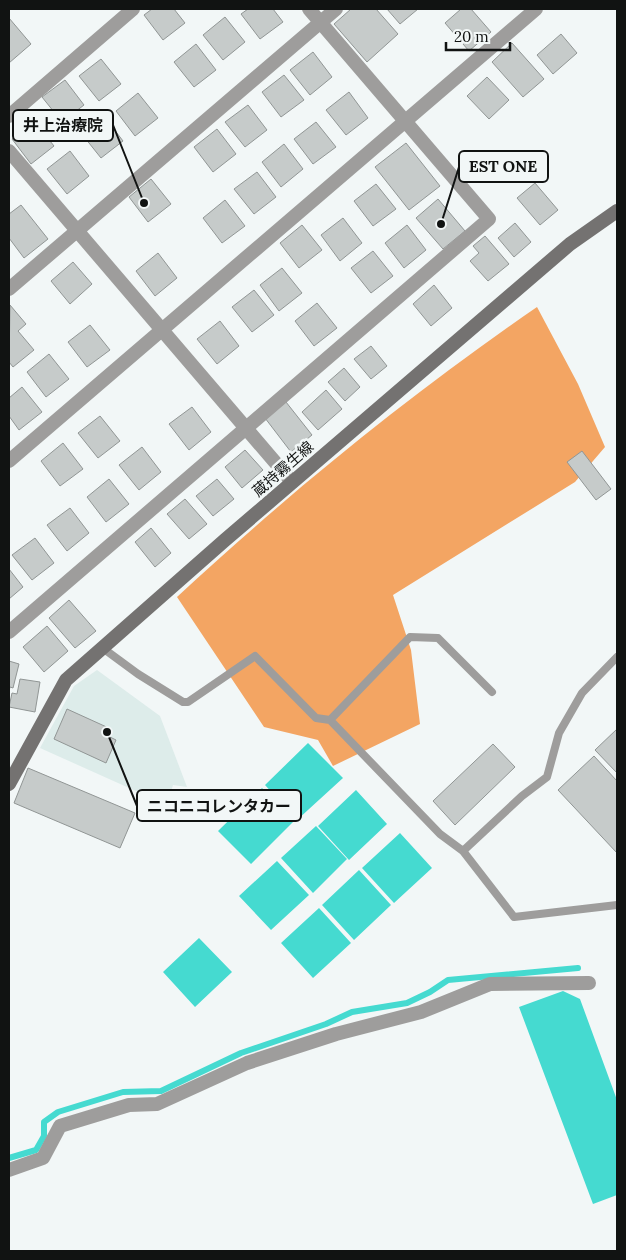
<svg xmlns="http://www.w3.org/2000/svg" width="626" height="1260" viewBox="0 0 626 1260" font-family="Lora,'Noto Sans JP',serif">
<rect width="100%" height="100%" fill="#f2f7f7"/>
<path fill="#ddecea" d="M 97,670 L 160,716 L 187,787 L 173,785 L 167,805 L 40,748 L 74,686 Z"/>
<path fill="#f3a563" d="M 537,307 L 578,384 L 605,447 L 575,482 L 393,595 L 411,650 L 420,724 L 333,766 L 318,740 L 264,727 L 177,597 C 290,492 411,394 537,307 Z"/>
<path fill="#45dad0" d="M 308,743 L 343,778 L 297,820 L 265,785 Z
M 262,788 L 294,821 L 251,864 L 218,831 Z
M 356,790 L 387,824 L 349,860 L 318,826 Z
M 316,826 L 347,859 L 313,893 L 281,858 Z
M 400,833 L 432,868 L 394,903 L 362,868 Z
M 277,861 L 309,895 L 271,930 L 239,896 Z
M 359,870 L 391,905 L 354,940 L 322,905 Z
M 319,908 L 351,943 L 313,978 L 281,943 Z
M 199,938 L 232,972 L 195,1007 L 163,972 Z
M 563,991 L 580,999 L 617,1100 L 617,1195 L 593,1204 L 519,1007 Z"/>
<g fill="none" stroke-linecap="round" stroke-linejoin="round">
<path stroke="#45dad0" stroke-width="6" d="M 9,1158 L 36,1150 L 44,1136 L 44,1122 L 58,1112 L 123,1092 L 161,1091 L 241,1053 L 326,1024 L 352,1012 L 407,1003 L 430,992 L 448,980 L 578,968"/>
</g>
<path fill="#c6cbca" stroke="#919695" d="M 152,9 L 174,9 L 185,23 L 163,40 L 144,15 Z
M 248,9 L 273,9 L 283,22 L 260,39 L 241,14 Z
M 351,9 L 376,9 L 398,34 L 367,62 L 334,24 Z
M 387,9 L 418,9 L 400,24 Z
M 461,9 L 471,9 L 491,32 L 469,51 L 445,23 Z
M 225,17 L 245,42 L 223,60 L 203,35 Z
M 9,18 L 31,44 L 9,63 Z
M 561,34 L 577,53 L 553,74 L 537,55 Z
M 512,43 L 544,79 L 523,97 L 492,62 Z
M 196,44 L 216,70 L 194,87 L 174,62 Z
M 313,52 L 332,77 L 310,95 L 290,70 Z
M 101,59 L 121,84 L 99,101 L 79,76 Z
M 284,75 L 304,100 L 281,117 L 262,92 Z
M 487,77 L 509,100 L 489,119 L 467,96 Z
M 65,80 L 84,105 L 62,122 L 42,97 Z
M 349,92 L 368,118 L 346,135 L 326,110 Z
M 138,93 L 158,118 L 135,136 L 116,111 Z
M 248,105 L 267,130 L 245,147 L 225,122 Z
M 104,116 L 123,141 L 101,158 L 81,133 Z
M 34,121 L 54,146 L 31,164 L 12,139 Z
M 316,122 L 336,147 L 313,164 L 294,139 Z
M 217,129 L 236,154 L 213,172 L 194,147 Z
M 406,143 L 440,186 L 409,210 L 375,167 Z
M 284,144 L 303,169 L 281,187 L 262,162 Z
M 70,151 L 89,176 L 67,194 L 47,169 Z
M 257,172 L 276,197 L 254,214 L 234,189 Z
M 151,179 L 171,204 L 148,222 L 129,197 Z
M 535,183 L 558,210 L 540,225 L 517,198 Z
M 376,184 L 396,209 L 373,226 L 354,201 Z
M 438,199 L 465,231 L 443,249 L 416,218 Z
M 225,200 L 245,226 L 222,243 L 203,218 Z
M 21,205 L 48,239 L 24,258 L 9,238 L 9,214 Z
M 343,218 L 362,243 L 340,261 L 321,235 Z
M 515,223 L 531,242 L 514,257 L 498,238 Z
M 302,225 L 322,250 L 299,268 L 280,243 Z
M 407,225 L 426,250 L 404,268 L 385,243 Z
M 485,236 L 509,264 L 488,281 L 470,261 L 479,253 L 473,246 Z
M 373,251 L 393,276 L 371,293 L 351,268 Z
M 158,253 L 177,278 L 155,296 L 136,271 Z
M 73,262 L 92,284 L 70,304 L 51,281 Z
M 282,268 L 302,293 L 279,311 L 260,285 Z
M 434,285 L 452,308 L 431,326 L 413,304 Z
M 254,290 L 274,315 L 252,332 L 232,307 Z
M 317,303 L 337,328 L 314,346 L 295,321 Z
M 10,305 L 26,324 L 18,331 L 34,350 L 13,367 L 9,362 Z
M 220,321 L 239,346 L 217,364 L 197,339 Z
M 90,325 L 110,350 L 87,367 L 68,342 Z
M 371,346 L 387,366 L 371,379 L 354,359 Z
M 49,354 L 69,379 L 46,397 L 27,372 Z
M 344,368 L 360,387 L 345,401 L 328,382 Z
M 22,387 L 42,412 L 19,430 L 9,416 L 9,398 Z
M 326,390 L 342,409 L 318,430 L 302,412 Z
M 286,402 L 312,435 L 291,452 L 265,418 Z
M 192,407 L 211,432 L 189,450 L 169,424 Z
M 100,416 L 120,441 L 98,458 L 78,433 Z
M 63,443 L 83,469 L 60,486 L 41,461 Z
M 142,447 L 161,472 L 139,490 L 119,465 Z
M 245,450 L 263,470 L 242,488 L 225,467 Z
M 582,451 L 611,489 L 596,500 L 567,462 Z
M 109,479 L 129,504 L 106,522 L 87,497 Z
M 217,479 L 234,499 L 213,516 L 196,496 Z
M 185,499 L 207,524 L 189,539 L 167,514 Z
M 70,508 L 89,533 L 67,551 L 47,525 Z
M 151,528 L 171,553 L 155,567 L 135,542 Z
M 35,538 L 54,563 L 32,580 L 12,555 Z
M 9,569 L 23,587 L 9,599 Z
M 69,600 L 96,631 L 75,648 L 49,618 Z
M 47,626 L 68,651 L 44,672 L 23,647 Z
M 9,661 L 19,664 L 13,688 L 10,687 L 9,691 Z
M 20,679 L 40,682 L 35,712 L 9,707 L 12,693 L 17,694 Z
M 67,709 L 111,729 L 108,736 L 116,740 L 106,763 L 54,739 Z
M 617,729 L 617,773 L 595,750 Z
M 493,744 L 515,767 L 455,825 L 433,801 Z
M 594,756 L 617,781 L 617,853 L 558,790 Z
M 28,768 L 135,813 L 120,848 L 14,803 Z"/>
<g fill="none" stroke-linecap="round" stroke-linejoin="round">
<path stroke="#9e9d9c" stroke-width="8" d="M 104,649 L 138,674 L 183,702 L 188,702 L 255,656 L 316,718 L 330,720 L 440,834 L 463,851 L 522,796 L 547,777 L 559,733 L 582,693 L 617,657
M 330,720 L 410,637 L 438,638 L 492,692
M 463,851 L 514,917 L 617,905"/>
<path stroke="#9e9d9c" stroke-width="14" d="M 9,116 L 133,9
M 9,151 L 292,482
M 9,289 L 336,9
M 9,461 L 536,9
M 9,632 L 489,219 L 309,9
M 9,1170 L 43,1158 L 60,1126 L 129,1105 L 157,1104 L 247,1063 L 336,1034 L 421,1012 L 490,984 L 589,983"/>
<path stroke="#747271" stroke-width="14" d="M 9,784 L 66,680 L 225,540 L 570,244 L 617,211"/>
</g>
<g text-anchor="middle" stroke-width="5" stroke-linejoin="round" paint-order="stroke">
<g font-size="15" fill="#111312" stroke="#f2f7f7">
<text transform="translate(283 469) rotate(-41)" y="5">蔵持霧生線</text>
</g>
</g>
<path fill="none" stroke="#111312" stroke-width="2" d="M144 203L113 125M441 224L459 167M107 732L137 806"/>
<g fill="#111312" stroke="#f2f7f7" stroke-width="2">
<circle cx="144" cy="203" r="5"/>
<circle cx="441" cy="224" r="5"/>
<circle cx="107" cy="732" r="5"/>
</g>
<g fill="#f2f7f7" stroke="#111312" stroke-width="2">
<rect x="13" y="110" width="100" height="31" rx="5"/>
<rect x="459" y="151" width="89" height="31" rx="5"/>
<rect x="137" y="790" width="164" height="31" rx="5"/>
</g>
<g font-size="16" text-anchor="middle" font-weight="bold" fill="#111312">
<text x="63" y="131">井上治療院</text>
<text x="503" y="172">EST ONE</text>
<text x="219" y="812">ニコニコレンタカー</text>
</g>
<rect width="626" height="1260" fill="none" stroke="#111312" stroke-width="20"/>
<path d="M446 42v8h64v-8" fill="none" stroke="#111312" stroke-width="2.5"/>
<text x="454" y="42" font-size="15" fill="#111312" stroke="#f2f7f7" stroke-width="4" paint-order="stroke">20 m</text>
</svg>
